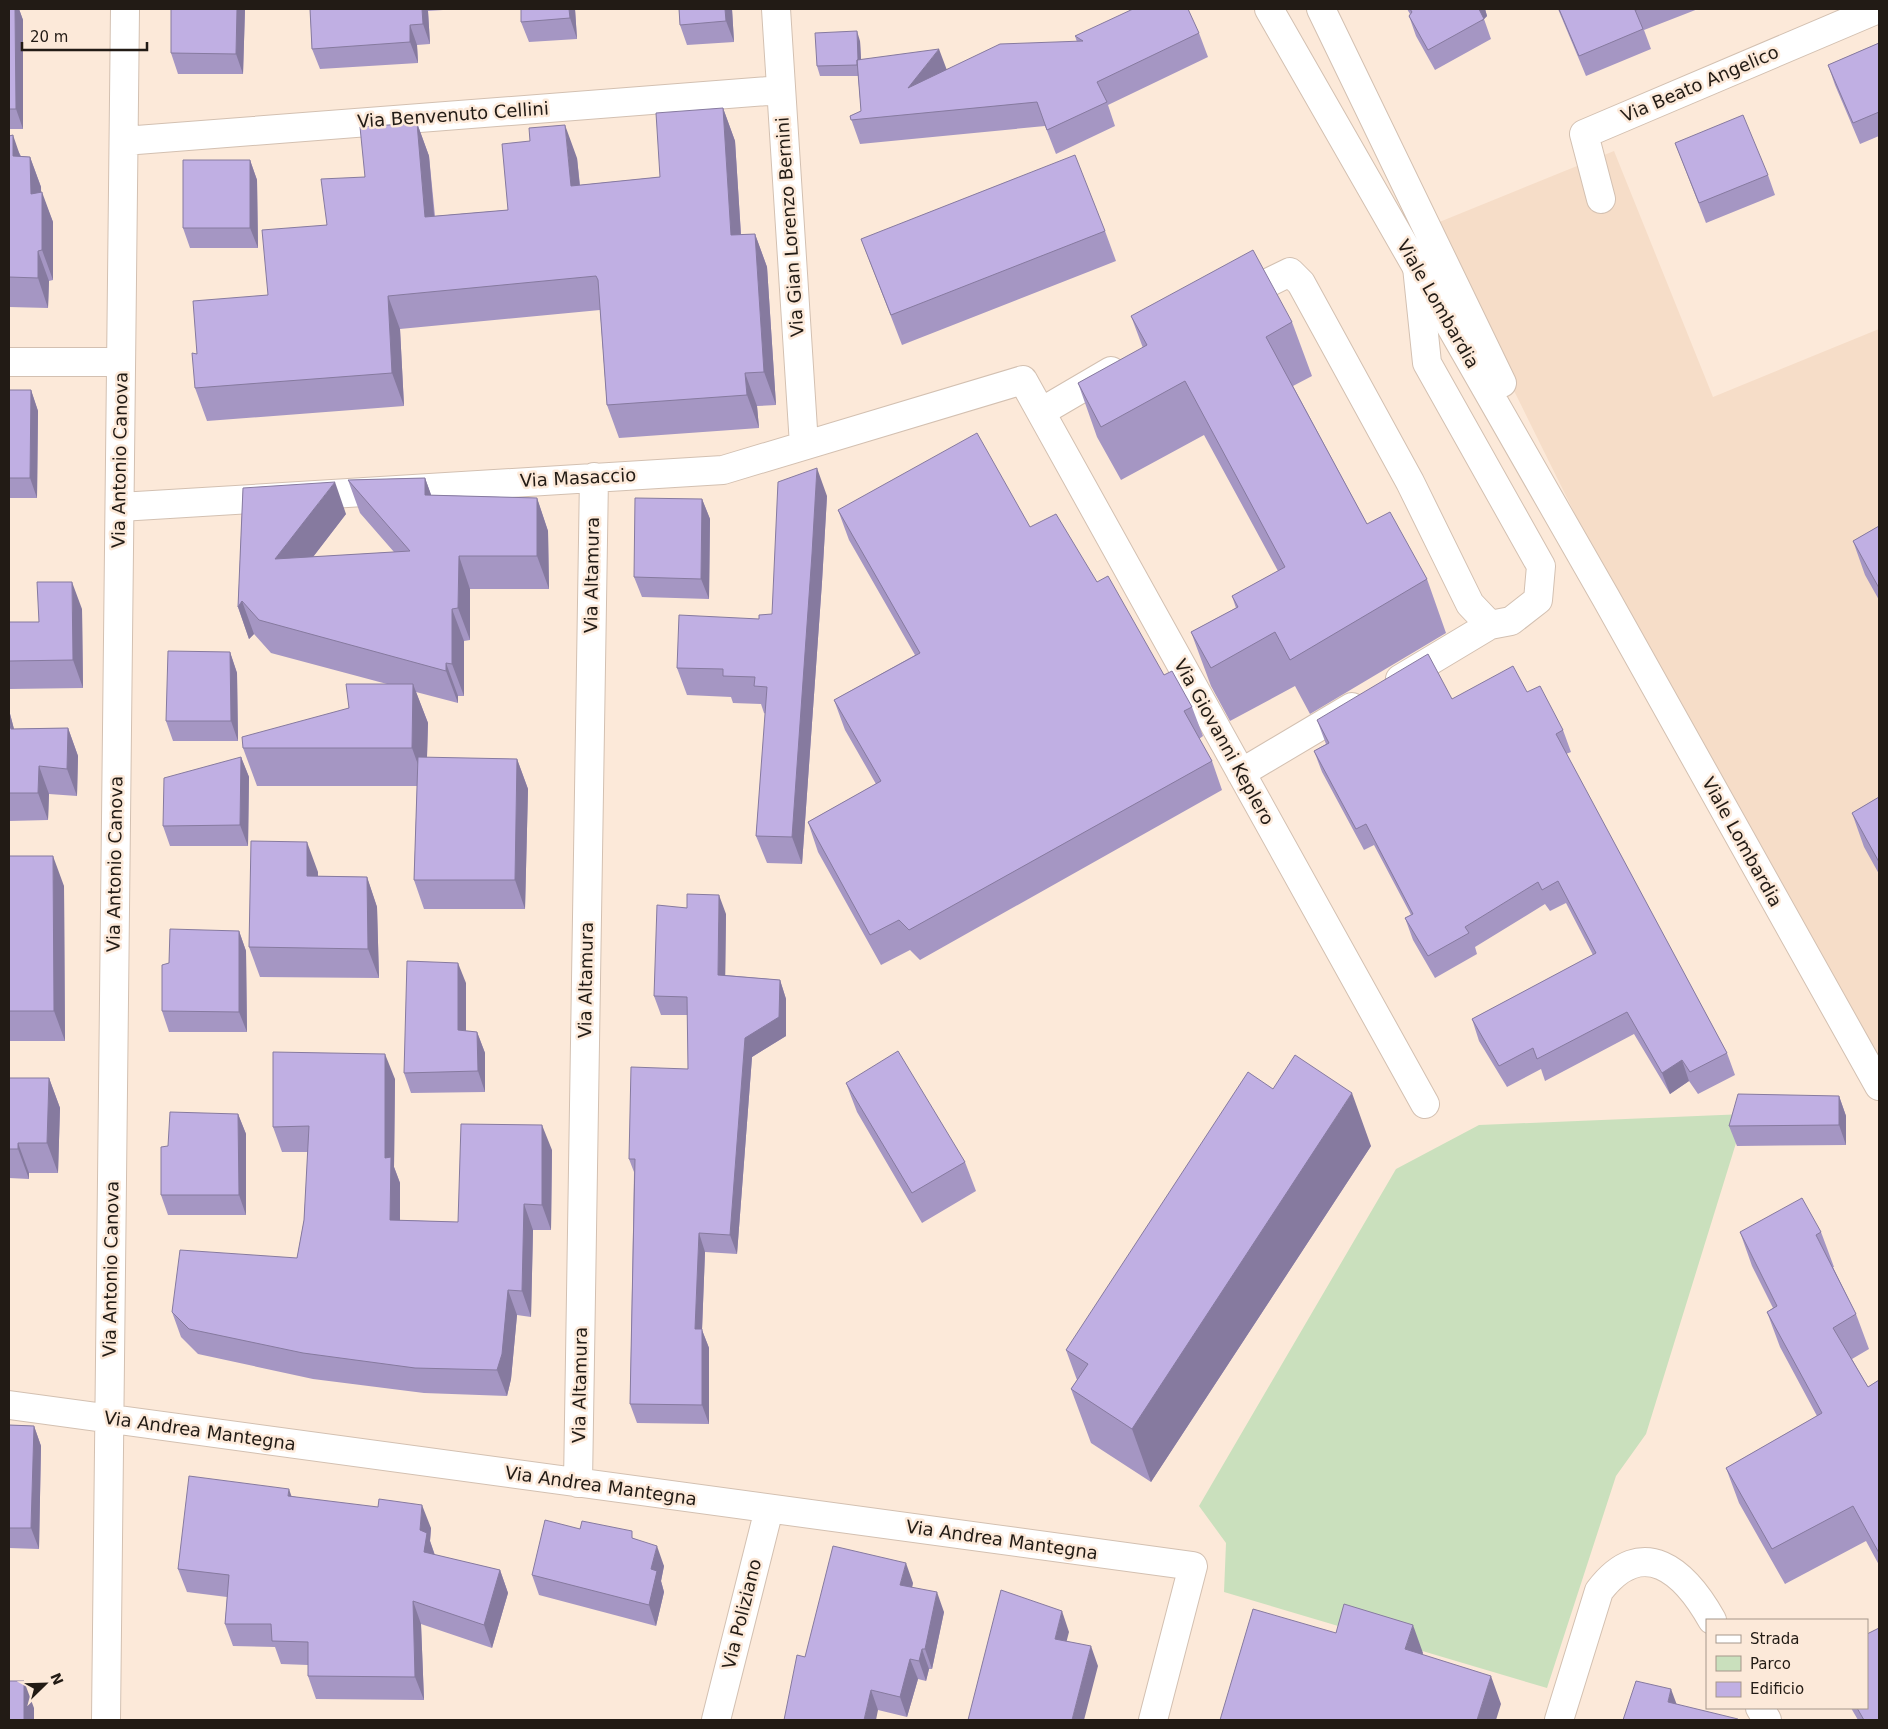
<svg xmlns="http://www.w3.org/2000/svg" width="1888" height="1729" viewBox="0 0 1888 1729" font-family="'DejaVu Sans',sans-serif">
<rect width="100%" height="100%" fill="#fce9d9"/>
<path fill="#f6ddc8" d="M 1614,151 L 1713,397 L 1879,329 L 1879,1071 L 1618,601 L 1432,225 Z"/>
<path fill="#cae0bd" d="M 1745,1114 L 1646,1434 L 1616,1476 L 1547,1688 L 1224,1592 L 1226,1543 L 1199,1506 L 1396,1169 L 1479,1125 Z"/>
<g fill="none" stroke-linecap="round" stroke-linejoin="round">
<defs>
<path id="street" d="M 776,9 L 804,445
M 124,141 L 781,90
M 1601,199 L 1584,134 L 1878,9
M 1237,298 L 1290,272 L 1301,283 L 1410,482 L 1470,604 L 1490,625 L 1511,621 L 1538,600 L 1541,566 L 1427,363 L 1417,267
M 9,362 L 121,362
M 1041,412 L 1111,371
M 120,507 L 723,470 L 1023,380 L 1425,1104
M 1400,679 L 1490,625
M 1241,773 L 1352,707
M 9,1405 L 1193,1566 L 1153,1720
M 578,1483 L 594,477
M 1760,1708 L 1767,1720
M 106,1720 L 125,9
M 716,1720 L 769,1509
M 1559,1720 L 1599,1591 C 1643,1533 1685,1572 1712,1620"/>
<path id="secondary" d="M 1269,9 L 1606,598 L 1879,1086
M 1321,9 L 1502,383"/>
</defs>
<use href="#street" stroke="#d3c0b1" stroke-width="30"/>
<use href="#secondary" stroke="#d3c0b1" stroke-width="30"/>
<use href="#street" stroke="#fff" stroke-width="28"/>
<use href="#secondary" stroke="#fff" stroke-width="28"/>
</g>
<path fill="#a596c3" d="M 9,9 L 19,9 L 23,20 L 23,129 L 9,129 Z
M 171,9 L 245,9 L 243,74 L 178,74 L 171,53 Z
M 310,9 L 458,9 L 428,11 L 430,44 L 417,45 L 418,63 L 320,69 L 312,49 Z
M 521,9 L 575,9 L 577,39 L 529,42 L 521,22 Z
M 679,9 L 732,9 L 734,42 L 687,45 L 680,25 Z
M 1407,9 L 1485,9 L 1487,16 L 1484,19 L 1491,39 L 1435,70 L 1416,36 L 1409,16 L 1410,14 Z
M 1558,9 L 1698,9 L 1644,30 L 1651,49 L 1586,76 Z
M 1199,33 L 1208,57 L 1108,105 L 1115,126 L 1056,154 L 1045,126 L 860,144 L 850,116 L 861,111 L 858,76 L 820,76 L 817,66 L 860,41 L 861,60 L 947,69 L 1077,42 L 1075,36 Z
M 1879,43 L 1879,136 L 1860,144 L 1835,85 L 1828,65 Z
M 723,108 L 735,141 L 741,234 L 755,234 L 767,267 L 776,405 L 757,406 L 759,428 L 619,438 L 607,405 L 600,310 L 400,329 L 404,406 L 207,421 L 195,388 L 197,354 L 268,295 L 327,225 L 365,177 L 417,123 L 429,156 L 435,216 L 508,210 L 577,158 L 580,185 L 660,177 Z
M 9,136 L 21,156 L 30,157 L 41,187 L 41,192 L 53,222 L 53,280 L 49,281 L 48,308 L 9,307 Z
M 1675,143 L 1768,175 L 1775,195 L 1706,223 Z
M 250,160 L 257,180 L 258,248 L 190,248 L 183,228 Z
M 1105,231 L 1116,261 L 902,345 L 861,239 Z
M 1131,316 L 1292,322 L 1312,376 L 1293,386 L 1367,524 L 1427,579 L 1446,633 L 1310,714 L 1295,686 L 1230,721 L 1211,686 L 1191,632 L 1236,608 L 1232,596 L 1278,571 L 1204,435 L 1121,480 L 1097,437 L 1078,383 L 1143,348 Z
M 9,390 L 31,390 L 38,411 L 37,498 L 9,498 Z
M 425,478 L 431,495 L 537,498 L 548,531 L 549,589 L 470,589 L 470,640 L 464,641 L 464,696 L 458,696 L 458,703 L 416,692 L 428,723 L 427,758 L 517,759 L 528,789 L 525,909 L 424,909 L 414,880 L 417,786 L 257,786 L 243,748 L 349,708 L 387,684 L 271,653 L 254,634 L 249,639 L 238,607 L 243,488 L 346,514 L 313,557 L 394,552 L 360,513 L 348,480 Z
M 827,496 L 822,582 L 802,864 L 767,863 L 756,836 L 766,714 L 764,713 L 761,704 L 733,703 L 731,697 L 687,695 L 677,668 L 759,619 L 772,614 Z
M 702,499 L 710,519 L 709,599 L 642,597 L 634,577 Z
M 838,510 L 1030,527 L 1097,582 L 1164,675 L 1192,707 L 1203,736 L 1199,739 L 1212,761 L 1222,790 L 920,960 L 910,950 L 881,965 L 818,852 L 808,822 L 876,784 L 845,730 L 834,700 L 915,655 L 849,540 Z
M 1879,526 L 1879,600 L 1865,575 L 1853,541 Z
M 82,609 L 83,688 L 9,689 L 9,622 L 39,622 Z
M 230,652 L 237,673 L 238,741 L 173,741 L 166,721 Z
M 1527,692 L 1563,730 L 1571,752 L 1566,754 L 1727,1053 L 1735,1075 L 1698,1094 L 1689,1081 L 1670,1094 L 1634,1034 L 1545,1081 L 1541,1069 L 1507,1087 L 1479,1041 L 1472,1019 L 1593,955 L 1566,903 L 1550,911 L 1545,904 L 1475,947 L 1477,954 L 1435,978 L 1413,940 L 1405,918 L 1411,915 L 1374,845 L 1364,850 L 1322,772 L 1314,751 L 1326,744 L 1317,720 L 1452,699 Z
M 9,710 L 14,729 L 68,728 L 78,756 L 77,796 L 49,794 L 48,820 L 9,821 Z
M 241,757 L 249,777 L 248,846 L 170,846 L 163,826 Z
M 1879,797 L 1879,874 L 1864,847 L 1852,813 Z
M 9,856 L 64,886 L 65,1041 L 9,1041 Z
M 318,872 L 318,876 L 367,877 L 377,907 L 379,978 L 260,977 L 249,947 Z
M 726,914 L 725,975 L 780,980 L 786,999 L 786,1036 L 752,1057 L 737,1254 L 705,1252 L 702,1330 L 709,1348 L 709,1424 L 637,1423 L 630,1404 L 634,1172 L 629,1159 L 688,1069 L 688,1015 L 661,1015 L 654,996 Z
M 239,931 L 246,951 L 247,1032 L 169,1032 L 162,1011 L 169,963 Z
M 466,983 L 466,1031 L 477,1032 L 485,1053 L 485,1092 L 411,1093 L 404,1073 Z
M 9,1078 L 49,1078 L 60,1108 L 58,1173 L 29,1173 L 29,1179 L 9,1178 Z
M 395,1079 L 394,1167 L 400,1183 L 400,1220 L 458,1222 L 552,1150 L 551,1230 L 533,1230 L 531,1317 L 517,1315 L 511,1379 L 507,1396 L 424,1393 L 313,1379 L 198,1354 L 181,1337 L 172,1312 L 297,1258 L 304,1220 L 308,1152 L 282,1152 L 273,1127 Z
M 846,1083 L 965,1162 L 976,1191 L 922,1223 L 857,1112 Z
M 1273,1089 L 1371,1146 L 1151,1482 L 1091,1443 L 1071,1389 L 1077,1380 L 1066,1350 Z
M 1839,1096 L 1846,1116 L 1846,1145 L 1737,1146 L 1729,1126 Z
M 238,1114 L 246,1134 L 246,1215 L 168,1215 L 161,1195 Z
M 1740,1232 L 1821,1232 L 1834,1267 L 1833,1267 L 1856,1314 L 1869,1349 L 1852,1359 L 1868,1387 L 1879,1380 L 1879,1565 L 1866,1541 L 1785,1584 L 1739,1503 L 1726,1468 L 1817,1416 L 1780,1347 L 1767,1312 L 1773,1308 L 1752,1266 Z
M 9,1425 L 34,1426 L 41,1446 L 39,1549 L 9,1548 Z
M 292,1496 L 431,1528 L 430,1541 L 435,1555 L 500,1570 L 508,1593 L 492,1648 L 421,1624 L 424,1700 L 316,1699 L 308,1676 L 308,1665 L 281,1664 L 275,1647 L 233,1646 L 225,1624 L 227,1597 L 187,1592 L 178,1569 Z
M 580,1529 L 635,1539 L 664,1566 L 661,1581 L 664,1592 L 656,1626 L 539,1595 L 532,1575 Z
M 913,1583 L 912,1587 L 944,1612 L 932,1669 L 929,1669 L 926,1681 L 918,1679 L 907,1717 L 878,1710 L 805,1657 Z
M 1851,1708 L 1867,1708 L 1879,1720 L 1858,1720 Z"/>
<path fill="#867a9f" d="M 15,9 L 19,9 L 23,20 L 23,129 L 16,109 Z
M 237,9 L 245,9 L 243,74 L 236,54 Z
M 422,9 L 427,9 L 428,11 L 430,44 L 423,24 Z
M 569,9 L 575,9 L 577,39 L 570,18 Z
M 725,9 L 732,9 L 734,42 L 726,21 Z
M 1478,9 L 1485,9 L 1487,16 L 1482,21 Z
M 410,25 L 417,45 L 418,63 L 410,42 Z
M 857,31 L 860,41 L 862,76 L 858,65 Z
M 939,49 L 948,73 L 908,88 Z
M 723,108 L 735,141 L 743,268 L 731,235 Z
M 417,123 L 429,156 L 437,251 L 425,217 Z
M 565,125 L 577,158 L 583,219 L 571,186 Z
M 13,135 L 23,164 L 13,156 Z
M 30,157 L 41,187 L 42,224 L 31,194 Z
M 250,160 L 257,180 L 258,248 L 250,228 Z
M 42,192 L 53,222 L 53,280 L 42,250 Z
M 755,234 L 767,267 L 776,405 L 764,372 Z
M 38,251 L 49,281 L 48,308 L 38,278 Z
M 388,296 L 400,329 L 404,406 L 392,373 Z
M 745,373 L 757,406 L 759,428 L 747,395 Z
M 31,390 L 38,411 L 37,498 L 30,478 Z
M 817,468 L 827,496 L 822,582 L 802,864 L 792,837 Z
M 425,478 L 437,511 L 425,495 Z
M 335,482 L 346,514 L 286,592 L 275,559 Z
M 537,498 L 548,531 L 549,589 L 537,556 Z
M 702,499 L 710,519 L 709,599 L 701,579 Z
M 459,556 L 470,589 L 470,640 L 458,608 Z
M 72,582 L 82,609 L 83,688 L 73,660 Z
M 242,601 L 254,634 L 249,639 L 238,607 Z
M 452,609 L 464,641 L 464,696 L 452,664 Z
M 230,652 L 237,673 L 238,741 L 231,721 Z
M 446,663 L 458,696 L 458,703 L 446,671 Z
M 413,684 L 428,723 L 426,787 L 412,748 Z
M 9,710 L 21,756 L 9,721 Z
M 68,728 L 78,756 L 77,796 L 67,769 Z
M 241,757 L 249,777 L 248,846 L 240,825 Z
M 517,759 L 528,789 L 525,909 L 515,880 Z
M 39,766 L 49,794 L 48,820 L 38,793 Z
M 307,842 L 318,872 L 317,906 L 307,876 Z
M 53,856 L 64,886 L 65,1041 L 54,1011 Z
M 367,877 L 377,907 L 379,978 L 368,949 Z
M 719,895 L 726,914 L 725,994 L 718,975 Z
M 239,931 L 246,951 L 247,1032 L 239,1012 Z
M 458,963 L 466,983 L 466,1051 L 458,1030 Z
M 780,980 L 786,999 L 786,1036 L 752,1057 L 737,1254 L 730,1235 L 745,1038 Z
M 477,1032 L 485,1053 L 485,1092 L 478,1071 Z
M 385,1054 L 395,1079 L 394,1167 L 400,1183 L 400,1245 L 390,1220 L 385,1158 Z
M 1682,1060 L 1689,1081 L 1670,1094 L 1662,1073 Z
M 49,1078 L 60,1108 L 58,1173 L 47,1143 Z
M 1352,1093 L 1371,1146 L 1151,1482 L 1132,1429 Z
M 1839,1096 L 1846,1116 L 1846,1145 L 1839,1125 Z
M 238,1114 L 246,1134 L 246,1215 L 239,1195 Z
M 542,1125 L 552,1150 L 551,1230 L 542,1205 Z
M 18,1143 L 29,1173 L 29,1179 L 18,1149 Z
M 524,1204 L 533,1230 L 531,1317 L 522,1291 Z
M 699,1233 L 705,1252 L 702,1330 L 709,1348 L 709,1424 L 702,1405 L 695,1329 Z
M 508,1290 L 517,1315 L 511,1379 L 507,1396 L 497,1370 Z
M 34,1426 L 41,1446 L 39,1549 L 31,1528 Z
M 289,1489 L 297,1512 L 288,1496 Z
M 422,1505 L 431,1528 L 430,1541 L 435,1556 L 424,1552 L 420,1530 Z
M 657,1546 L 664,1566 L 661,1581 L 664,1592 L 656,1626 L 649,1605 L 651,1569 Z
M 906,1563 L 913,1583 L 908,1605 L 900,1585 Z
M 500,1570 L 508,1593 L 492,1648 L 484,1625 Z
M 937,1592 L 944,1612 L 932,1669 L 925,1649 Z
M 413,1601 L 421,1624 L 424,1700 L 415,1677 Z
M 1062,1611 L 1069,1632 L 1062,1659 L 1055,1639 Z
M 1413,1625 L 1423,1653 L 1416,1678 L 1405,1649 Z
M 1091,1646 L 1098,1666 L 1084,1720 L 1072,1720 Z
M 922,1649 L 929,1669 L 926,1681 L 919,1661 Z
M 910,1659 L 918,1679 L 907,1717 L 900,1697 Z
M 1491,1676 L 1501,1704 L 1496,1720 L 1477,1720 Z
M 24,1681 L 34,1708 L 34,1720 L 24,1720 Z
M 1671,1689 L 1681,1716 L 1668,1702 Z
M 871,1690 L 878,1710 L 876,1720 L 864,1720 Z"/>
<path fill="#c0afe3" stroke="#867a9f" d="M 9,9 L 15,9 L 16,109 L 9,109 Z
M 171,9 L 237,9 L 236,54 L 171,53 Z
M 310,9 L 422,9 L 423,24 L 410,25 L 410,42 L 312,49 Z
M 521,9 L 569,9 L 570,18 L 521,22 Z
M 679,9 L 725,9 L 726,21 L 680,25 Z
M 1133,9 L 1188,9 L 1199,33 L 1097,82 L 1107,102 L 1047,130 L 1037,102 L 851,120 L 850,116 L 861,111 L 857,60 L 939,49 L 908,88 L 1000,44 L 1083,41 L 1075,36 Z
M 1410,9 L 1479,9 L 1484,19 L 1428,50 L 1409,16 L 1412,12 Z
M 1559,9 L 1640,9 L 1635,10 L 1643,29 L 1579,56 Z
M 857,31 L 858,60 L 857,60 L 857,65 L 817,66 L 815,33 Z
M 1879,43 L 1879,112 L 1853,123 L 1828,65 Z
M 723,108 L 731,235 L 755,234 L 764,372 L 745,373 L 747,395 L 607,405 L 598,280 L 596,276 L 388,296 L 392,373 L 195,388 L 192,353 L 197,354 L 193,301 L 268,295 L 262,230 L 327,225 L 321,179 L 365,177 L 360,127 L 417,123 L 425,217 L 508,210 L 502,144 L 530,141 L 529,128 L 565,125 L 571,186 L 660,177 L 656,113 Z
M 1743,115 L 1768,175 L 1699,203 L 1675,143 Z
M 13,135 L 13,156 L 30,157 L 31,194 L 42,192 L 42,250 L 38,251 L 38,278 L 9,277 L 9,136 Z
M 1075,155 L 1105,231 L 891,315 L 861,239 Z
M 183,160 L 250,160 L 250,228 L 183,228 Z
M 1253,250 L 1292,322 L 1266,337 L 1367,524 L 1390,512 L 1427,579 L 1290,660 L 1275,632 L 1211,668 L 1191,632 L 1238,607 L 1232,596 L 1285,567 L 1185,381 L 1101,427 L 1078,383 L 1147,345 L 1131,316 Z
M 9,390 L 31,390 L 30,478 L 9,478 Z
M 977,433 L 1030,527 L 1056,514 L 1097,582 L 1108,576 L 1164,675 L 1172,671 L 1192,707 L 1184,711 L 1212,761 L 909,930 L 899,920 L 870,935 L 808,822 L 881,781 L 834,700 L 920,653 L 838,510 Z
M 817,468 L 812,554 L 792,837 L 756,836 L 767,687 L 754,686 L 755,677 L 723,676 L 723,669 L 677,668 L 679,615 L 759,619 L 759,615 L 772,614 L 778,482 Z
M 425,478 L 425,495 L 537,498 L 537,556 L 459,556 L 458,608 L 452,609 L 452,664 L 446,663 L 446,671 L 259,620 L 242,601 L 238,607 L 243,488 L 335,482 L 275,559 L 410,551 L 348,480 Z
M 635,498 L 702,499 L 701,579 L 634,577 Z
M 1879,526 L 1879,588 L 1853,541 Z
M 37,582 L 72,582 L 73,660 L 9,661 L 9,622 L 39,622 Z
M 168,651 L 230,652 L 231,721 L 166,721 Z
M 1428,654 L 1452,699 L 1513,666 L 1527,692 L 1540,686 L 1563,730 L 1556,734 L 1727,1053 L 1690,1072 L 1682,1060 L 1662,1073 L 1627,1012 L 1537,1059 L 1533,1048 L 1499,1066 L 1472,1019 L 1596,953 L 1558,881 L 1542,890 L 1538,882 L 1465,927 L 1469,933 L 1428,956 L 1405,918 L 1413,914 L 1366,824 L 1356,829 L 1314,751 L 1329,743 L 1317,720 Z
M 346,684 L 413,684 L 412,748 L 243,748 L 242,737 L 349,708 Z
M 9,721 L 11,729 L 68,728 L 67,769 L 39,766 L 38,793 L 9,793 Z
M 241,757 L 240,825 L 163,826 L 164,778 Z
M 418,757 L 517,759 L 515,880 L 414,880 Z
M 1879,797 L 1879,862 L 1852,813 Z
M 251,841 L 307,842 L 307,876 L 367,877 L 368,949 L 249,947 Z
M 9,856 L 53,856 L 54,1011 L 9,1011 Z
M 687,894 L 719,895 L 718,975 L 780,980 L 779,1017 L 745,1038 L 730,1235 L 699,1233 L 695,1329 L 702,1329 L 702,1405 L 630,1404 L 635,1159 L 629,1159 L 631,1067 L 688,1069 L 687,997 L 654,996 L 657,905 L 687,908 Z
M 170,929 L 239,931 L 239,1012 L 162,1011 L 162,965 L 169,963 Z
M 407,961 L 458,963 L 458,1030 L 477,1032 L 478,1071 L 404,1073 Z
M 898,1051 L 965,1162 L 912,1193 L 846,1083 Z
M 273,1052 L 385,1054 L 385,1158 L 391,1157 L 390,1220 L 458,1222 L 461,1124 L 542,1125 L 542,1205 L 524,1204 L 522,1291 L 508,1290 L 502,1354 L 497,1370 L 415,1368 L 303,1353 L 189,1329 L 172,1312 L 180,1250 L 297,1258 L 304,1220 L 309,1126 L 273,1127 Z
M 1295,1055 L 1352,1093 L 1132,1429 L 1071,1389 L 1088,1364 L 1066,1350 L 1248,1072 L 1273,1089 Z
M 9,1078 L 49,1078 L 47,1143 L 18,1143 L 18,1149 L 9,1149 Z
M 1738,1094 L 1839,1096 L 1839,1125 L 1729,1126 Z
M 170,1112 L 238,1114 L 239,1195 L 161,1195 L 161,1147 L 168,1146 Z
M 1802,1198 L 1821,1232 L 1816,1235 L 1856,1314 L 1833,1328 L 1868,1387 L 1879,1380 L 1879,1553 L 1853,1506 L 1772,1549 L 1726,1468 L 1822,1413 L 1767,1312 L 1777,1306 L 1740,1232 Z
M 9,1425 L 34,1426 L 31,1528 L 9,1528 Z
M 189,1476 L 289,1489 L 288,1496 L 378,1507 L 379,1499 L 422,1505 L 420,1530 L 427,1533 L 424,1552 L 500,1570 L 484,1625 L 413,1601 L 415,1677 L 308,1676 L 308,1642 L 272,1641 L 271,1624 L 225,1624 L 229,1575 L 178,1569 Z
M 545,1520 L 580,1529 L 582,1521 L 632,1531 L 632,1538 L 657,1546 L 651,1569 L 657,1571 L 649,1605 L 532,1575 Z
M 833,1546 L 906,1563 L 900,1585 L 937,1592 L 925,1649 L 922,1649 L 919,1661 L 910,1659 L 900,1697 L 871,1690 L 864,1720 L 784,1720 L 797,1655 L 805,1657 Z
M 1001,1590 L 1062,1611 L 1055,1639 L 1091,1646 L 1072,1720 L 968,1720 Z
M 1344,1604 L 1413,1625 L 1405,1649 L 1491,1676 L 1477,1720 L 1220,1720 L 1253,1609 L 1336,1633 Z
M 1879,1628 L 1879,1720 L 1864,1720 L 1857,1708 L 1867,1708 L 1867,1634 Z
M 9,1681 L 24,1681 L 24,1720 L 9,1720 Z
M 1636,1681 L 1671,1689 L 1668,1702 L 1738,1719 L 1739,1720 L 1623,1720 Z"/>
<g text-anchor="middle" stroke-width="5" stroke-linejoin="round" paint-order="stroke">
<g font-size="18" fill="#221b15" stroke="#fce9d9">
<text transform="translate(1700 84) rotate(-23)" y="6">Via Beato Angelico</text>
<text transform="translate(453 115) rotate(-4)" y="6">Via Benvenuto Cellini</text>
<text transform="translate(790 227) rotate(-94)" y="6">Via Gian Lorenzo Bernini</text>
<text transform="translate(1438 304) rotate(60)" y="6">Viale Lombardia</text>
<text transform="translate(120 460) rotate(-89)" y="6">Via Antonio Canova</text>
<text transform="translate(578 478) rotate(-3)" y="6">Via Masaccio</text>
<text transform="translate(592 575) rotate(-89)" y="6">Via Altamura</text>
<text transform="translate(1224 742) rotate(61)" y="6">Via Giovanni Keplero</text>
<text transform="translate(1742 842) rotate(61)" y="6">Viale Lombardia</text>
<text transform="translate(115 864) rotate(-89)" y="6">Via Antonio Canova</text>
<text transform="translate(586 980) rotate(-89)" y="6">Via Altamura</text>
<text transform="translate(111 1269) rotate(-89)" y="6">Via Antonio Canova</text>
<text transform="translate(580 1385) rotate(-89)" y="6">Via Altamura</text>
<text transform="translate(200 1431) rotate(8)" y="6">Via Andrea Mantegna</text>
<text transform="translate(601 1486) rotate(8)" y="6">Via Andrea Mantegna</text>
<text transform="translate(1002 1540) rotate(8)" y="6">Via Andrea Mantegna</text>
<text transform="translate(742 1614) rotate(-76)" y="6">Via Poliziano</text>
</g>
</g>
<rect width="1888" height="1729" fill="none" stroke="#221b15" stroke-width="20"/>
<rect x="1706" y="1619" width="162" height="90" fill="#fce9d9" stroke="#a5978b"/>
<rect x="1716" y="1635" width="25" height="8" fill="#ffffff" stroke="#a5978b"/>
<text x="1750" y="1644" font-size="15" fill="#221b15">Strada</text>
<rect x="1716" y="1656" width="25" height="15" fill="#cae0bd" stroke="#a5978b"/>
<text x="1750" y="1669" font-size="15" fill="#221b15">Parco</text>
<rect x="1716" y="1682" width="25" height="15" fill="#c0afe3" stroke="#a5978b"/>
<text x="1750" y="1694" font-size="15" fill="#221b15">Edificio</text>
<g transform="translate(45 1684) rotate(67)" stroke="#fce9d9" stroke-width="4" paint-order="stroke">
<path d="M0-4L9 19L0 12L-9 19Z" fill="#221b15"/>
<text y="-8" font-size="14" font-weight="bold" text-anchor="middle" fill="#221b15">N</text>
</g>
<path d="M22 42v8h125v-8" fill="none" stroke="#221b15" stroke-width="2.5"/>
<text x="30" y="42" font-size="15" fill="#221b15" stroke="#fce9d9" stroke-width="4" paint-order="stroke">20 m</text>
</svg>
